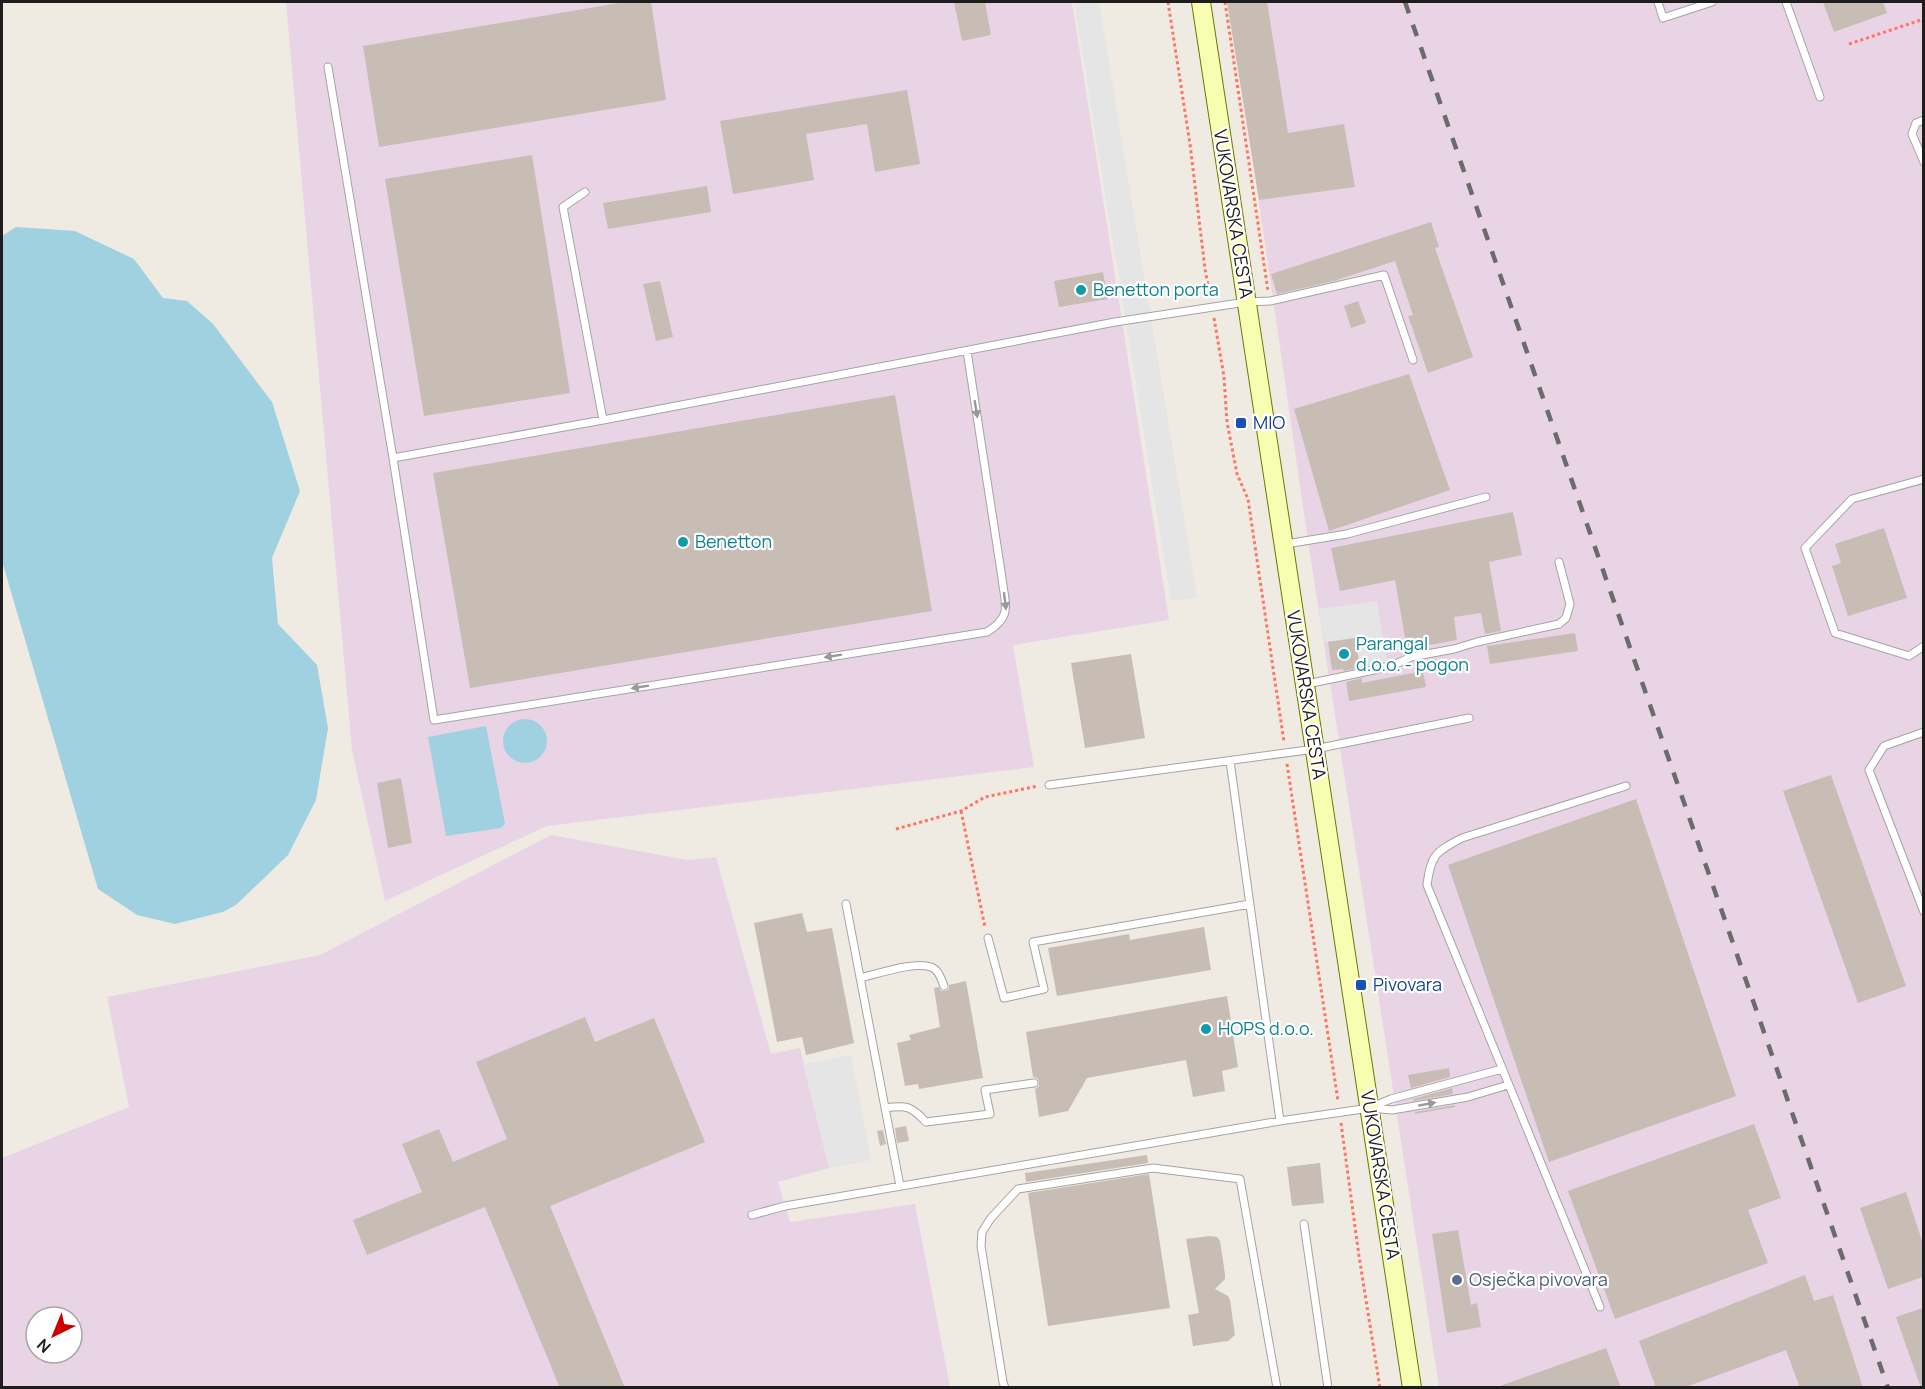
<svg xmlns="http://www.w3.org/2000/svg" width="1925" height="1389" viewBox="0 0 1925 1389" font-family="Manrope,sans-serif">
<rect width="100%" height="100%" fill="#efebe2"/>
<path fill="#e9d4e5" fill-rule="evenodd" d="M 286,2 L 1072,2 L 1169,620 L 1013,645 L 1034,767 L 547,826 L 385,901 L 352,750 Z
M 1230,2 L 1923,2 L 1923,1387 L 1439,1387 L 1308,541 Z
M 551,835 L 688,860 L 716,857 L 771,1054 L 800,1048 L 829,1168 L 778,1182 L 790,1222 L 915,1204 L 950,1387 L 2,1388 L 2,1158 L 129,1107 L 107,997 L 320,955 ZM 36,1317 L 72,1317 L 72,1353 L 36,1353 Z"/>
<path fill="#e5e5e5" d="M 1074,2 L 1099,2 L 1197,597 L 1171,601 Z
M 1377,601 L 1387,662 L 1360,666 L 1355,638 L 1324,642 L 1319,609 Z
M 851,1055 L 871,1160 L 829,1168 L 803,1064 Z"/>
<path fill="#a0d1e0" d="M 16,227 L 75,231 L 134,259 L 163,298 L 187,301 L 213,324 L 272,402 L 300,491 L 272,558 L 278,624 L 317,665 L 328,728 L 316,800 L 288,855 L 236,905 L 223,912 L 175,924 L 137,915 L 98,889 L 2,561 L 2,236 Z
M503 741a22 22 0 1 1 44 0a22 22 0 1 1-44 0Z
M 486,726 L 505,824 L 501,828 L 446,836 L 428,737 Z"/>
<path fill="#c7bdb5" d="M 625,2 L 651,2 L 666,100 L 379,147 L 363,46 Z
M 954,2 L 985,2 L 991,35 L 962,41 Z
M 1227,2 L 1267,2 L 1288,133 L 1344,124 L 1355,187 L 1259,200 Z
M 1823,2 L 1883,2 L 1887,13 L 1834,32 Z
M 907,90 L 920,164 L 875,172 L 867,124 L 806,134 L 814,180 L 733,194 L 720,121 Z
M 532,155 L 570,393 L 424,416 L 385,179 Z
M 707,186 L 711,212 L 608,229 L 603,203 Z
M 1431,222 L 1439,247 L 1435,248 L 1473,357 L 1428,373 L 1408,316 L 1413,315 L 1395,261 L 1334,281 L 1277,294 L 1271,274 Z
M 1103,272 L 1108,299 L 1059,307 L 1054,281 Z
M 660,281 L 673,337 L 656,341 L 643,284 Z
M 1358,301 L 1366,323 L 1351,328 L 1344,306 Z
M 1409,374 L 1450,490 L 1329,531 L 1294,409 Z
M 895,395 L 932,611 L 470,688 L 433,473 Z
M 1513,512 L 1522,555 L 1489,562 L 1501,631 L 1485,634 L 1481,613 L 1454,617 L 1457,640 L 1407,649 L 1395,580 L 1340,591 L 1331,548 Z
M 1884,528 L 1907,598 L 1848,616 L 1832,566 L 1841,563 L 1835,544 Z
M 1575,633 L 1578,651 L 1490,664 L 1487,646 Z
M 1355,638 L 1360,667 L 1344,671 L 1343,669 L 1332,670 L 1328,642 Z
M 1131,654 L 1145,738 L 1085,748 L 1071,663 Z
M 1423,671 L 1426,687 L 1349,701 L 1346,682 L 1362,678 L 1362,683 Z
M 1831,775 L 1906,986 L 1858,1003 L 1783,791 Z
M 401,778 L 412,843 L 388,848 L 377,783 Z
M 1636,799 L 1736,1096 L 1549,1162 L 1448,865 Z
M 802,913 L 807,932 L 832,928 L 854,1043 L 806,1055 L 802,1037 L 777,1042 L 754,923 Z
M 1204,927 L 1211,970 L 1057,996 L 1048,948 L 1129,934 L 1130,940 Z
M 966,981 L 983,1078 L 919,1089 L 918,1084 L 905,1086 L 897,1043 L 911,1040 L 909,1035 L 940,1027 L 934,988 L 939,987 L 941,991 L 946,991 L 949,989 L 949,985 Z
M 1227,996 L 1238,1067 L 1222,1071 L 1225,1091 L 1193,1097 L 1186,1060 L 1087,1078 L 1068,1111 L 1039,1117 L 1035,1089 L 1039,1086 L 1039,1082 L 1037,1078 L 1033,1077 L 1026,1032 Z
M 585,1017 L 595,1042 L 654,1018 L 705,1142 L 550,1206 L 625,1388 L 560,1388 L 485,1207 L 367,1255 L 353,1220 L 422,1192 L 402,1144 L 439,1129 L 453,1162 L 507,1139 L 476,1062 Z
M 1449,1068 L 1450,1077 L 1411,1088 L 1408,1075 Z
M 1452,1088 L 1453,1094 L 1413,1101 L 1413,1099 Z
M 1455,1105 L 1455,1107 L 1415,1114 L 1415,1112 Z
M 1754,1124 L 1781,1198 L 1748,1210 L 1768,1263 L 1615,1319 L 1568,1191 Z
M 906,1126 L 909,1141 L 897,1143 L 895,1128 Z
M 883,1130 L 886,1144 L 880,1146 L 877,1131 Z
M 1147,1155 L 1148,1163 L 1026,1182 L 1025,1173 Z
M 1320,1163 L 1324,1203 L 1292,1206 L 1287,1167 Z
M 1149,1174 L 1170,1308 L 1048,1326 L 1028,1193 Z
M 1906,1192 L 1923,1244 L 1923,1277 L 1888,1289 L 1860,1208 Z
M 1458,1230 L 1471,1305 L 1477,1303 L 1481,1327 L 1447,1333 L 1432,1234 Z
M 1210,1236 L 1217,1237 L 1220,1241 L 1225,1274 L 1225,1279 L 1215,1289 L 1228,1296 L 1230,1300 L 1235,1335 L 1228,1341 L 1193,1346 L 1188,1315 L 1199,1313 L 1186,1239 Z
M 1805,1275 L 1814,1301 L 1833,1295 L 1863,1388 L 1800,1388 L 1786,1350 L 1683,1388 L 1656,1388 L 1639,1341 Z
M 1923,1308 L 1923,1388 L 1921,1388 L 1896,1317 Z
M 1606,1348 L 1621,1388 L 1501,1388 L 1500,1386 Z"/>
<g fill="none" stroke-linecap="round" stroke-linejoin="round">
<defs>
<path id="service" d="M 1658,2 L 1663,18 L 1712,2
M 1786,2 L 1820,97
M 328,67 L 393,458
M 1924,120 L 1916,123 L 1912,134 L 1924,162
M 585,192 L 563,207 L 603,420
M 967,351 L 1002,578 C 1005,605 1013,616 987,632 L 434,720 L 393,458 L 603,420 L 1115,322 L 1246,302 L 1270,301 L 1384,275 L 1413,360
M 1924,479 L 1852,499 L 1805,548 L 1835,633 L 1909,656 L 1924,646
M 1286,544 L 1347,534 L 1486,497
M 1307,684 L 1374,670 L 1396,664 L 1411,657 L 1454,649 L 1477,642 L 1559,624 L 1566,618 L 1570,604 L 1559,562
M 1924,732 L 1884,746 L 1869,770 L 1924,912
M 1230,761 L 1280,1121
M 1049,785 L 1315,749 L 1469,718
M 846,904 L 900,1186
M 988,938 L 1004,998 L 1044,989 L 1033,942 L 1250,904
M 860,978 C 878,974 914,961 931,967 C 939,970 941,979 944,986
M 1372,1107 L 1391,1099 L 1502,1069
M 885,1108 C 907,1105 911,1106 926,1122 L 990,1114 L 985,1090 L 1034,1083
M 752,1215 L 785,1206 L 1280,1121 L 1370,1108 L 1392,1110 L 1468,1097 L 1508,1085
M 1304,1224 L 1328,1388
M 1600,1307 L 1427,885 C 1431,855 1435,852 1462,838 L 1626,786
M 1005,1388 L 1003,1382 L 981,1246 L 982,1232 L 991,1218 L 1018,1189 L 1153,1168 L 1240,1179 L 1277,1388"/>
<path id="secondary" d="M 1201,2 L 1412,1388"/>
</defs>
<use href="#service" stroke="#a4a4a4" stroke-width="9"/>
<use href="#secondary" stroke="#6b7900" stroke-width="20"/>
<path stroke="#ff7464" stroke-width="3" stroke-dasharray="3 3" stroke-linecap="butt" d="M 1168,2 L 1190,144 L 1205,269 L 1210,297
M 1225,2 L 1268,291
M 1849,44 L 1924,19
M 1214,318 L 1224,377 L 1227,422 L 1237,474 L 1248,499 L 1284,742
M 1287,764 L 1338,1101
M 961,811 L 985,927
M 896,829 L 961,811 L 985,797 L 1038,786
M 1341,1123 L 1359,1256 L 1380,1388"/>
<use href="#service" stroke="#fff" stroke-width="7"/>
<use href="#secondary" stroke="#f9fdb2" stroke-width="18"/>
<path stroke="#6b6b6b" stroke-width="4.5" stroke-dasharray="12 12" stroke-linecap="butt" d="M 1405,2 L 1888,1388"/>
</g>
<defs><path id="oneway-solid" d="M-6-.8H1V-3.2L6.5 0L1 3.2V.8H-6Z" transform="scale(1.5)"/></defs>
<g fill="#999">
<use href="#oneway-solid" transform="translate(976 409) rotate(81)"/>
<use href="#oneway-solid" transform="translate(1005 601) rotate(83)"/>
<use href="#oneway-solid" transform="translate(833 656) rotate(171)"/>
<use href="#oneway-solid" transform="translate(640 687) rotate(171)"/>
<use href="#oneway-solid" transform="translate(1427 1104) rotate(-10)"/>
</g>
<g fill="#0f9aa8" stroke="#fff" stroke-width="2">
<circle cx="1081" cy="290" r="6"/>
<circle cx="683" cy="542" r="6"/>
<circle cx="1344" cy="654" r="6"/>
<circle cx="1206" cy="1029" r="6"/>
</g>
<g fill="#1a4fb4" stroke="#fff" stroke-width="2">
<rect x="1235" y="417" width="12" height="12" rx="3"/>
<rect x="1355" y="979" width="12" height="12" rx="3"/>
</g>
<circle fill="#5c6f8a" stroke="#fff" stroke-width="2" cx="1457" cy="1280" r="6"/>
<g text-anchor="middle" stroke-width="4.5" stroke-linejoin="round" paint-order="stroke">
<g font-size="18" fill="#1d1d1d" stroke="#fff">
<text transform="translate(1233 214) rotate(81)" y="6">VUKOVARSKA CESTA</text>
<text transform="translate(1306 695) rotate(81)" y="6">VUKOVARSKA CESTA</text>
<text transform="translate(1380 1175) rotate(81)" y="6">VUKOVARSKA CESTA</text>
</g>
<g font-size="18" fill="#0d838f" stroke="#fff" text-anchor="start">
<text x="1093" y="296">Benetton porta</text>
<text x="695" y="548">Benetton</text>
<text x="1356" y="650">Parangal<tspan x="1356" dy="21">d.o.o. - pogon</tspan></text>
<text x="1218" y="1035">HOPS d.o.o.</text>
</g>
<g font-size="18" fill="#164399" stroke="#fff" text-anchor="start">
<text x="1253" y="429">MIO</text>
<text x="1373" y="991">Pivovara</text>
</g>
<g font-size="18" fill="#4e5e75" stroke="#fff" text-anchor="start">
<text x="1469" y="1286">Osječka pivovara</text>
</g>
</g>
<rect width="1925" height="1389" fill="none" stroke="#1d1d1d" stroke-width="6"/>
<g transform="translate(54 1335) rotate(223)"><circle r="28" fill="#ffffff" stroke="#a5a5a5" stroke-width="1.5"/>
<path d="M0-4.5L10 22L0 15L-10 22Z" fill="#cb0000"/>
<text y="-9" font-size="16" font-weight="bold" text-anchor="middle" fill="#1d1d1d">N</text>
</g>
</svg>
